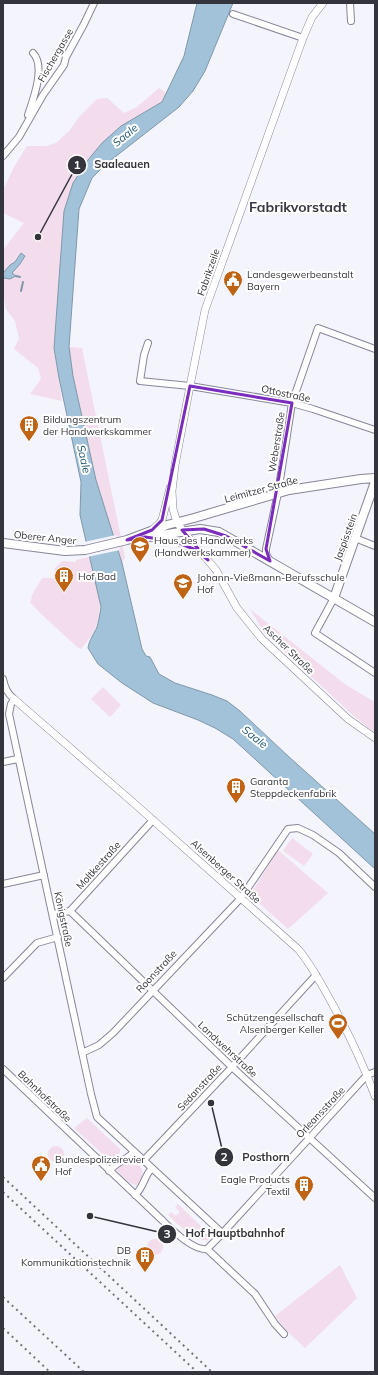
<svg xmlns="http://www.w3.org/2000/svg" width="378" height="1375" viewBox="0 0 378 1375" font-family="Mulish,sans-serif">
<rect width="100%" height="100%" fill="#f4f4fc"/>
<path fill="#f3dceb" d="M 159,88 L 166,93 L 162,102 L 121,126 L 88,160 L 73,183 L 64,211 L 54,348 L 62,401 L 30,394 L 41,379 L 38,368 L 14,349 L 19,338 L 15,321 L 6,309 L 3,292 L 3,250 L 24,223 L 3,213 L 3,190 L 14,167 L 27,146 L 46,146 L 56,143 L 70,130 L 79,117 L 97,99 L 107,98 L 124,113 L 137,107 Z
M 69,347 L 82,348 L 125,557 L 122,563 L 96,480 L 73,376 Z
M 89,557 C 98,595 111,616 81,649 L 77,647 L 38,611 L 30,602 L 32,598 L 31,597 L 42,578 L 52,578 L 55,580 L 55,568 L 62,561 L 76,562 L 76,560 Z
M 250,609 L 346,685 L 375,702 L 375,733 L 355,717 L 265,634 Z
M 103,687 L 121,705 L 110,717 L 91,699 Z
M 292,838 L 313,854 L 304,866 L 283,851 Z
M 278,850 L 328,893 L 288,929 L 250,895 Z
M 87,1118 L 120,1149 L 120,1153 L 108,1159 L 74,1128 Z
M48 1154a8 8 0 1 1 16 0a8 8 0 1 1-16 0Z
M 134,1162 C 145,1165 144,1179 137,1186 L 126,1181 L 117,1170 L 118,1167 L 126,1163 Z
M 178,1204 L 208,1233 L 210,1236 L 208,1240 C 196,1242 176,1223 168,1215 L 171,1212 L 176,1216 L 180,1212 L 175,1207 Z
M147 1247a8 8 0 1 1 16 0a8 8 0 1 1-16 0Z
M 340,1265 L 357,1298 L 305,1348 L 287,1331 L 275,1316 Z"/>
<path fill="#a1c2d9" stroke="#8097aa" d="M 197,3 L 233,3 L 205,71 L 193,91 L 179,107 L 106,164 L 92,178 L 79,209 L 69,347 L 73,376 L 96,480 L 122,563 L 142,649 L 146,656 L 150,657 L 159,674 L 175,683 L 212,695 L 227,701 L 240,711 L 288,756 L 375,834 L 375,869 L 233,739 L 215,728 L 198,720 L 153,703 L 122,683 L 98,664 L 88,648 C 89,640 94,634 97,627 C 99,620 100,614 101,607 L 80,515 L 81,482 L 59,378 L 54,348 L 64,211 L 73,183 L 88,160 L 102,143 L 121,126 L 162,102 L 184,56 Z
M 21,253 L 25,256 L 20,264 L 12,273 L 16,276 L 10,279 L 4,278 L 3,273 L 10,265 L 15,262 Z"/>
<path fill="#f4f4fc" d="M 116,535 L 120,550 L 87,557 L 84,542 Z"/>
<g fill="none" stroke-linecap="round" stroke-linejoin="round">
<path stroke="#8097aa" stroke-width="2" d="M 16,276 L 20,277
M 21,291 L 23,282"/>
<defs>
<path id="minor" d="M 350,3 L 351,21
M 233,14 L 303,38
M 28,115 C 33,100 46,66 33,53
M 3,156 L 19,137 L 43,95 L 64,65 L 66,57 L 84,24 L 94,3
M 148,343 L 144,355 L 140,381 L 190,386 L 292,403 L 313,409 L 375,430
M 355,538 L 375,546
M 270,561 L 266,554 L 266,549 L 278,493 L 292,403 L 318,328 L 375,349
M 334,598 L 315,633 L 375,673
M 3,679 C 5,688 7,693 14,699 L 11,704 L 9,714 L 91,1094 L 97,1117 L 222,1233
M 3,762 L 18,759
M 3,884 L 44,875
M 70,911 L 232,1067 L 375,1198
M 53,914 L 70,911 L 153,820
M 3,978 L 37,943 L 58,937
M 82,1053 L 99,1045 L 113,1033 L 241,898 L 288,829 L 298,828 L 313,835 L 339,853 L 375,887
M 3,1069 L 163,1221 C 172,1230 194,1251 207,1249 L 219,1237 L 367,1075 L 375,1072
M 144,1160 L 232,1067 L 316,975
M 109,1171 C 118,1161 126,1160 134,1152
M 135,1195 C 144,1187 144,1176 152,1168
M 207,1249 L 255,1294 L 275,1324 L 284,1334"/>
<path id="tertiary" d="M 323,3 L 312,17 L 303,38 L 205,310 L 190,386 L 175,465 L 172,491 L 173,509 L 177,522 L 183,531 L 216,570 L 237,608 L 262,639 L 348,719 L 375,738
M 153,529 L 159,524 L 162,520 L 170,488
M 154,538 L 176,541 L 199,552
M 14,699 L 136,805 L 298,949 C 310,963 319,980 328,996 C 346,1028 362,1061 375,1096"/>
<path id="secondary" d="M 142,538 L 200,529 L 219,532 L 375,622
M 3,543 L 65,551 L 85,550 L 127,540 L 167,525 L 194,518 L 289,490 L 361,479 L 375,478
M 334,598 L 375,482"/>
</defs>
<use href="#minor" stroke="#878699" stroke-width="8"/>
<use href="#tertiary" stroke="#878699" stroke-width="8"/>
<use href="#secondary" stroke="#878699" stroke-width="10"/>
<use href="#minor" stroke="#fff" stroke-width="6"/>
<use href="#tertiary" stroke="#fff" stroke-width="7"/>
<use href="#secondary" stroke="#fff" stroke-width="8"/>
<path stroke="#73737b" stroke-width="2" stroke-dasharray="2 4" stroke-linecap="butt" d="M 3,1177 L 212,1372
M 3,1192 L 197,1372
M 3,1297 L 84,1372
M 3,1328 L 50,1372"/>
</g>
<path fill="none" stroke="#7b2cbf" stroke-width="3" stroke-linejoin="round" d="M 190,386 L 292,403 L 266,549 L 270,561 L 226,536 L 204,529 L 182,530 L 208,560 L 196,550 L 174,541 L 145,537 L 127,540 L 152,530 L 162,520 Z"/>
<defs>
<symbol id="civic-pin" viewBox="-11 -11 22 30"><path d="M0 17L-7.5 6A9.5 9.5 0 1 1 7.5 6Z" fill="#c06315" stroke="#fff"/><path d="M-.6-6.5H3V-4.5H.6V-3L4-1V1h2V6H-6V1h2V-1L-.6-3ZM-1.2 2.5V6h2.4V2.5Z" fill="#fff"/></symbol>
<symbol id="building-pin" viewBox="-11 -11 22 30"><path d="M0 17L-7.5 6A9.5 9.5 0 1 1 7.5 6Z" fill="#c06315" stroke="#fff"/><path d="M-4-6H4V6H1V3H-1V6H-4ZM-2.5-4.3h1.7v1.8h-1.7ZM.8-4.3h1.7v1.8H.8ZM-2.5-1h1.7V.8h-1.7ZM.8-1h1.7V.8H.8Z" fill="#fff"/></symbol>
<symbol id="university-pin" viewBox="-11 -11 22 30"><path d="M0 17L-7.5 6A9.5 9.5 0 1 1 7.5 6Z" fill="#c06315" stroke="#fff"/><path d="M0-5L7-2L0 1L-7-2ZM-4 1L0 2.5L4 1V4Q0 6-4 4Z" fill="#fff"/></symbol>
<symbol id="stadium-pin" viewBox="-11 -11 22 30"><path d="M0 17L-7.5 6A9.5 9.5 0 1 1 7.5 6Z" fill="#c06315" stroke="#fff"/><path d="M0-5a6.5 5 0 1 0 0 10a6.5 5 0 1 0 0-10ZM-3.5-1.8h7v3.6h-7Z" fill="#fff"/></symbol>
</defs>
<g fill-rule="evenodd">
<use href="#civic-pin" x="222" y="269" width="22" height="30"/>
<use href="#building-pin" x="18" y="414" width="22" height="30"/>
<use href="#university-pin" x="129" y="535" width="22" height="30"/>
<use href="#building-pin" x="53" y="565" width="22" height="30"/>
<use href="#university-pin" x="172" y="572" width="22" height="30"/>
<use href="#building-pin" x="225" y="776" width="22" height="30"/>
<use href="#stadium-pin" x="327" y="1012" width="22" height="30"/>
<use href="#civic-pin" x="30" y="1154" width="22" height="30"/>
<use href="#building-pin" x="293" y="1174" width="22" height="30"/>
<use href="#building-pin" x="134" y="1245" width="22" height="30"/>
</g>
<g text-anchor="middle" stroke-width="4" stroke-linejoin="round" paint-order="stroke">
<g font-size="10" fill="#34343c" stroke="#fff">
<text transform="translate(55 55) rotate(-60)" y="4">Fischergasse</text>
<text transform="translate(208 272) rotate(-71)" y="4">Fabrikzeile</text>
<text transform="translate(286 393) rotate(12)" y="4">Ottostraße</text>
<text transform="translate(276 442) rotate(-81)" y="4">Weberstraße</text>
<text transform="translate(261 489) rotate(-15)" y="4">Leimitzer Straße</text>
<text transform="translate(45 537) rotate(6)" y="4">Oberer Anger</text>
<text transform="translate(345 537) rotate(-70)" y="4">Jaspisstein</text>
<text transform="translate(289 649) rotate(44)" y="4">Ascher Straße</text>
<text transform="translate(98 865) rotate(-48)" y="4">Moltkestraße</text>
<text transform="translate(226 871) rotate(42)" y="4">Alsenberger Straße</text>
<text transform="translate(64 919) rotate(78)" y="4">Königstraße</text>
<text transform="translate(156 971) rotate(-47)" y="4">Roonstraße</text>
<text transform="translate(228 1049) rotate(43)" y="4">Landwehrstraße</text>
<text transform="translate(199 1087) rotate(-47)" y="4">Sedanstraße</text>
<text transform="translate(45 1096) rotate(44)" y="4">Bahnhofstraße</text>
<text transform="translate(320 1112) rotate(-47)" y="4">Orleansstraße</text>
</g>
<g font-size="10" fill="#34343c" stroke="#fff" text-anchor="start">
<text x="247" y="278">Landesgewerbeanstalt<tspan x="247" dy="12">Bayern</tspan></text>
<text x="43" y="423">Bildungszentrum<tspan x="43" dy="12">der Handwerkskammer</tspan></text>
<text x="154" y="544">Haus des Handwerks<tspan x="154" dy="12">(Handwerkskammer)</tspan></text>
<text x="78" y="580">Hof Bad</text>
<text x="197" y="581">Johann-Vießmann-Berufsschule<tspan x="197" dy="12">Hof</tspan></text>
<text x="250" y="785">Garanta<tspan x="250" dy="12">Steppdeckenfabrik</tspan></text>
<text x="324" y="1021" text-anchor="end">Schützengesellschaft<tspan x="324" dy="12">Alsenberger Keller</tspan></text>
<text x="55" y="1163">Bundespolizeirevier<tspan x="55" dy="12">Hof</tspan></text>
<text x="290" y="1183" text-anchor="end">Eagle Products<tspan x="290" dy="12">Textil</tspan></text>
<text x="131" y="1254" text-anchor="end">DB<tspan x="131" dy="12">Kommunikationstechnik</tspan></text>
</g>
<g font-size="11" font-style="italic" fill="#1d5474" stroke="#fff">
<text transform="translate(125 135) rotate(-39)" y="4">Saale</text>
<text transform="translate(84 459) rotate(77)" y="4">Saale</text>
<text transform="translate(255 737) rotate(39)" y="4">Saale</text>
</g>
<g font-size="14" font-weight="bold" fill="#383747" stroke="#fff">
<text x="298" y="212">Fabrikvorstadt</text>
</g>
</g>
<path fill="none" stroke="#34343c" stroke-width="1.5" d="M38 237L77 165M211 1103L224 1157M90 1216L167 1234"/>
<g fill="#34343c" stroke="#fff" stroke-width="1.5">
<circle cx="38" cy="237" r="4"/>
<circle cx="211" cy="1103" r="4"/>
<circle cx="90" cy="1216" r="4"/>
<circle cx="77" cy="165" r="10"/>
<circle cx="224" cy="1157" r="10"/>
<circle cx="167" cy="1234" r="10"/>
</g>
<g font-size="12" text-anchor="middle" font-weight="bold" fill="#fff">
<text x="77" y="169">1</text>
<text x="224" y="1161">2</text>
<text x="167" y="1238">3</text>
</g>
<g font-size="11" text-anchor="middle" font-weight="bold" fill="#34343c" stroke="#fff" stroke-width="4" stroke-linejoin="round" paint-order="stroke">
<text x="122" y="168">Saaleauen</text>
<text x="266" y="1161">Posthorn</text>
<text x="235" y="1237">Hof Hauptbahnhof</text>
</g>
<rect width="378" height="1375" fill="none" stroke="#34343c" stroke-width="8"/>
</svg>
